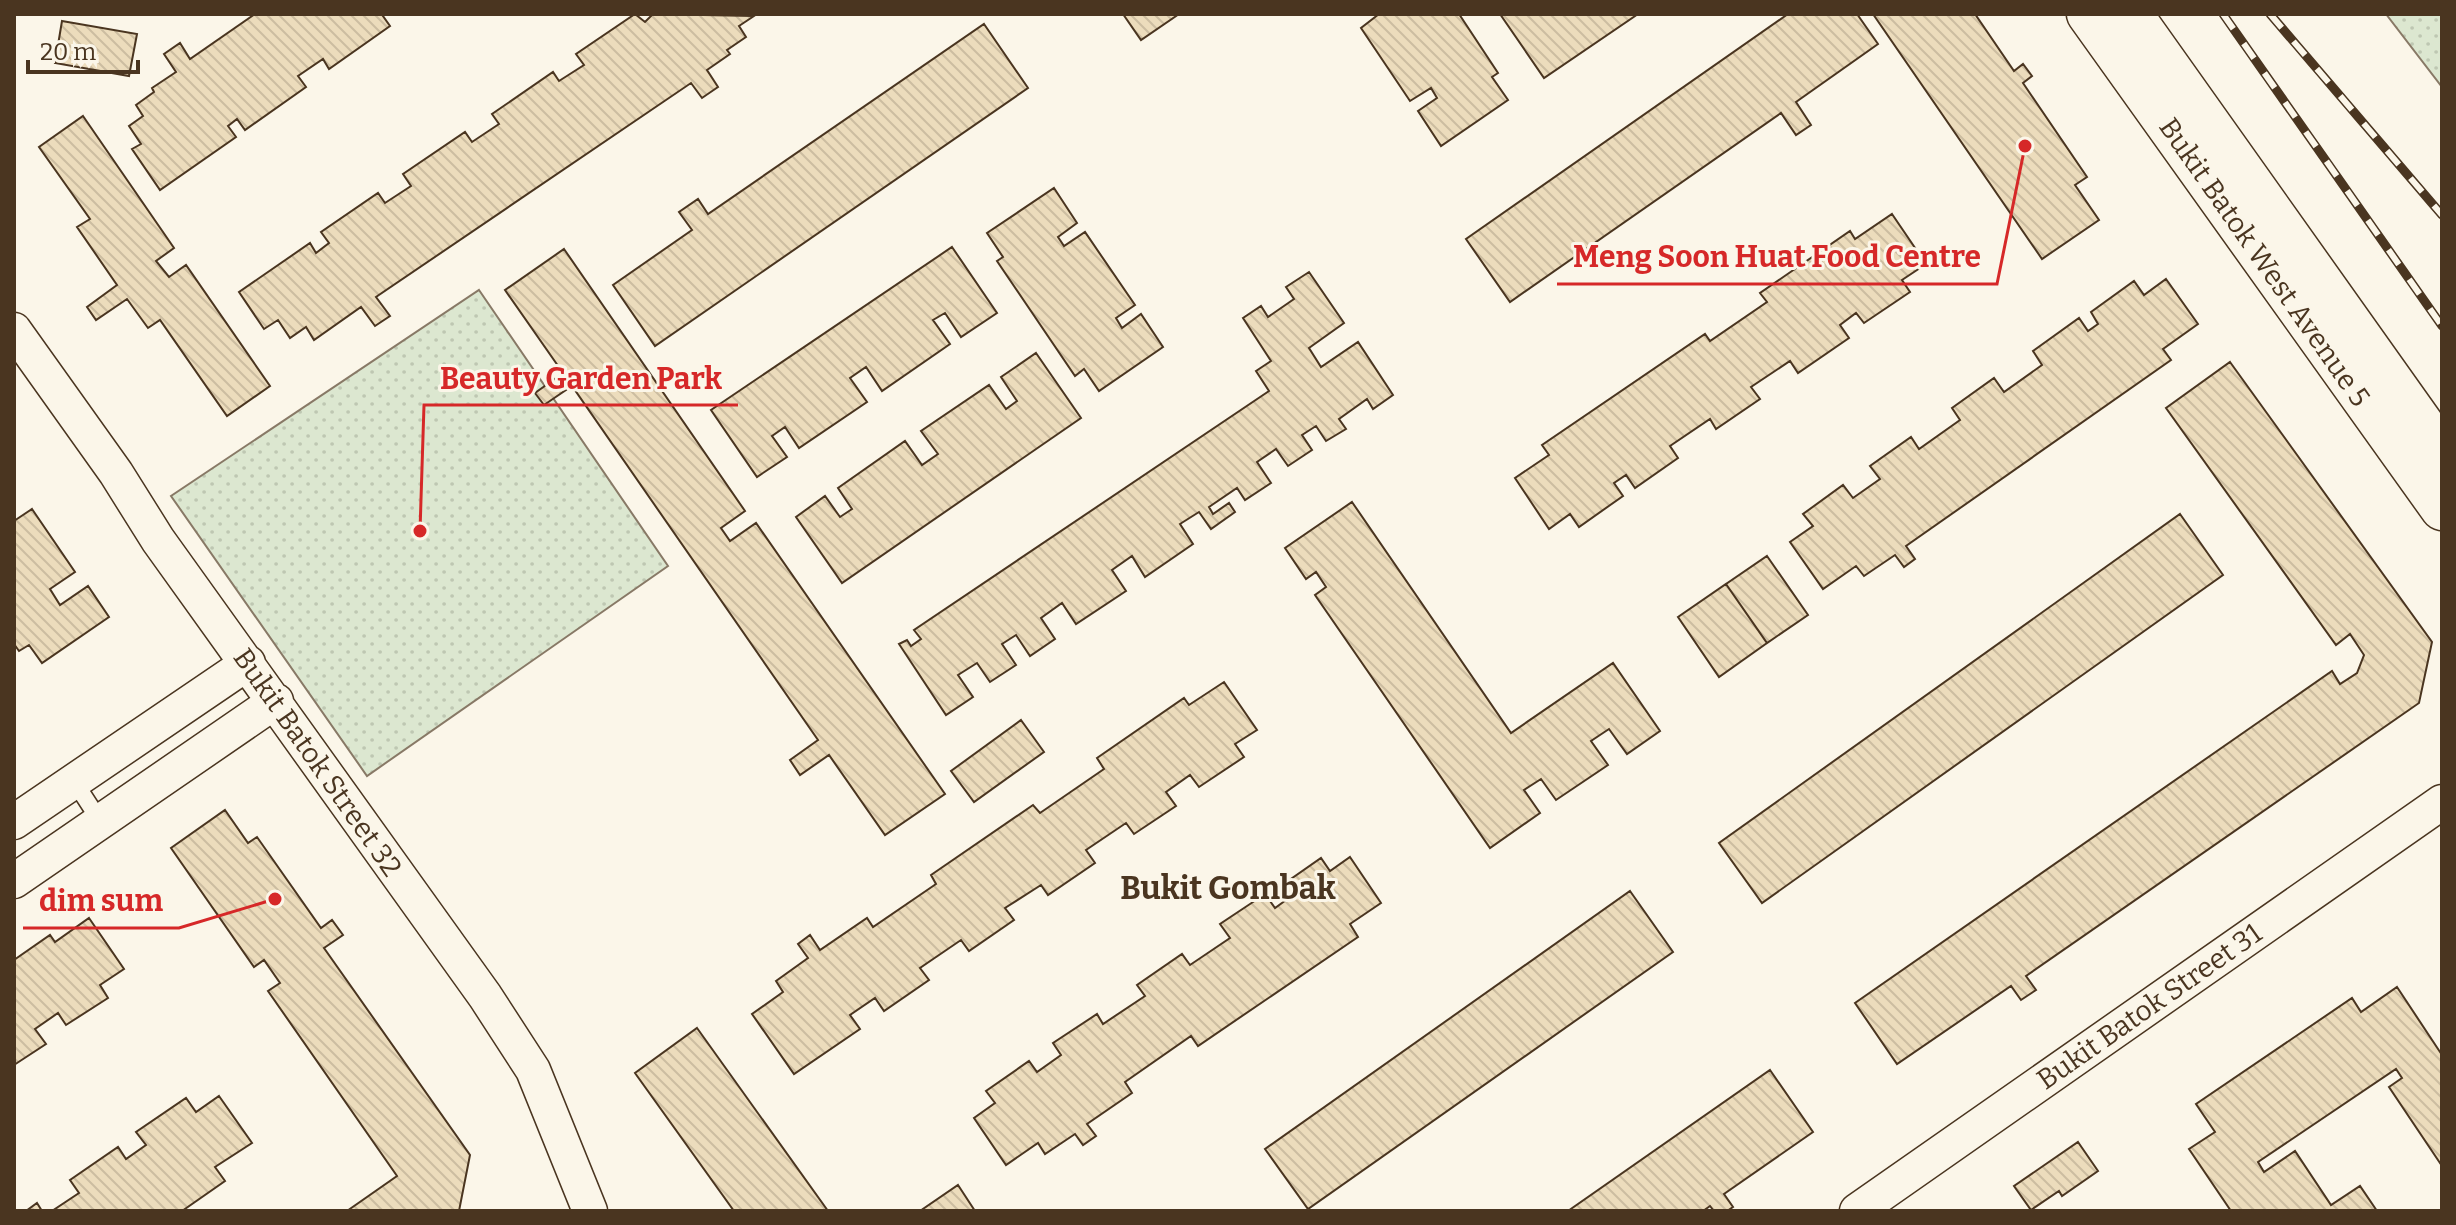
<svg xmlns="http://www.w3.org/2000/svg" width="2456" height="1225" viewBox="0 0 2456 1225" font-family="Bitter,serif">
<defs>
<pattern id="park-dots" width="8" height="8" patternUnits="userSpaceOnUse" patternTransform="scale(2)"><rect width="8" height="8" fill="#dce7d0"/><path d="M2 2h.1M6 6h.1" fill="none" stroke="#bec7b2" stroke-width="1.8" stroke-linecap="round"/></pattern>
<pattern id="building-back-hatch" width="6" height="6" patternUnits="userSpaceOnUse" patternTransform="scale(2)"><rect width="6" height="6" fill="#ecdcbc"/><path d="M-1 5l2 2M0 0l6 6M5-1l2 2" fill="none" stroke="#ccbda1"/></pattern>
</defs>
<rect width="100%" height="100%" fill="#fbf6e9"/>
<path fill="url(#park-dots)" stroke="#887966" stroke-width="2" d="M 2386,14 L 2442,14 L 2442,87 Z
M 479,290 L 668,566 L 367,776 L 171,496 Z"/>
<path fill="url(#building-back-hatch)" stroke="#4a3520" stroke-width="2" d="M 255,14 L 385,14 L 383,16 L 390,26 L 329,69 L 323,59 L 298,76 L 306,87 L 245,130 L 237,119 L 228,126 L 236,137 L 160,190 L 132,149 L 141,144 L 129,126 L 143,116 L 136,105 L 154,92 L 152,88 L 176,72 L 164,54 L 180,43 L 190,59 Z
M 635,14 L 645,22 L 653,14 L 754,16 L 739,26 L 746,37 L 727,50 L 730,54 L 707,70 L 718,87 L 702,98 L 691,83 L 376,297 L 390,316 L 375,326 L 361,307 L 314,340 L 306,327 L 290,338 L 278,320 L 264,329 L 239,292 L 310,243 L 316,253 L 329,243 L 321,232 L 378,193 L 385,203 L 411,186 L 403,174 L 465,132 L 472,142 L 499,124 L 492,114 L 553,72 L 559,81 L 584,65 L 576,54 Z
M 1123,14 L 1179,14 L 1141,40 Z
M 1379,14 L 1459,14 L 1498,73 L 1492,77 L 1508,100 L 1441,146 L 1418,111 L 1437,98 L 1431,88 L 1410,101 L 1361,28 Z
M 1500,14 L 1638,14 L 1544,78 Z
M 1788,14 L 1857,14 L 1878,44 L 1796,102 L 1811,125 L 1796,135 L 1781,113 L 1510,302 L 1466,239 Z
M 1873,14 L 1975,14 L 2014,71 L 2023,64 L 2032,76 L 2023,83 L 2087,177 L 2075,185 L 2099,220 L 2042,259 Z
M 62,21 L 137,34 L 129,76 L 55,63 Z
M 984,24 L 1028,88 L 655,346 L 613,285 L 692,230 L 679,212 L 698,199 L 708,214 Z
M 83,116 L 174,248 L 156,261 L 169,277 L 186,265 L 270,386 L 227,416 L 160,320 L 148,328 L 127,299 L 96,320 L 87,307 L 117,285 L 77,227 L 90,219 L 39,147 Z
M 1054,188 L 1077,223 L 1058,237 L 1064,246 L 1085,232 L 1135,305 L 1116,318 L 1122,328 L 1141,314 L 1163,347 L 1099,391 L 1084,369 L 1075,376 L 997,261 L 1003,257 L 987,233 Z
M 1892,214 L 1926,264 L 1902,280 L 1910,292 L 1864,323 L 1856,313 L 1840,325 L 1849,338 L 1798,373 L 1790,361 L 1751,387 L 1760,399 L 1716,429 L 1710,419 L 1670,446 L 1678,458 L 1635,488 L 1626,475 L 1614,483 L 1623,496 L 1579,527 L 1570,514 L 1549,529 L 1515,478 L 1549,455 L 1542,445 L 1705,334 L 1710,341 L 1767,302 L 1760,293 L 1850,231 L 1855,239 Z
M 952,247 L 997,313 L 961,337 L 945,313 L 933,320 L 950,344 L 882,391 L 866,367 L 850,378 L 867,402 L 799,448 L 785,427 L 772,436 L 787,457 L 757,477 L 711,410 Z
M 564,249 L 745,511 L 721,528 L 730,541 L 756,523 L 945,794 L 885,835 L 829,755 L 800,775 L 790,760 L 818,740 L 572,386 L 544,405 L 535,393 L 563,373 L 505,290 Z
M 1309,272 L 1344,323 L 1309,348 L 1321,367 L 1358,342 L 1393,395 L 1373,409 L 1367,399 L 1339,419 L 1346,429 L 1326,441 L 1316,426 L 1302,435 L 1312,450 L 1288,466 L 1276,449 L 1257,462 L 1271,483 L 1245,500 L 1237,488 L 1209,507 L 1213,514 L 1229,503 L 1235,512 L 1211,529 L 1199,512 L 1180,524 L 1193,544 L 1145,577 L 1132,556 L 1112,570 L 1126,591 L 1076,624 L 1062,603 L 1041,618 L 1055,639 L 1030,656 L 1016,635 L 1002,644 L 1016,665 L 990,682 L 977,663 L 958,675 L 973,697 L 946,715 L 899,644 L 907,640 L 911,646 L 921,639 L 914,630 L 1269,391 L 1256,371 L 1271,361 L 1243,318 L 1261,306 L 1268,317 L 1294,299 L 1286,287 Z
M 2166,279 L 2198,324 L 2163,349 L 2171,360 L 1906,546 L 1915,559 L 1904,567 L 1895,555 L 1864,576 L 1856,566 L 1823,589 L 1790,542 L 1813,526 L 1803,514 L 1843,485 L 1853,498 L 1880,479 L 1870,466 L 1911,437 L 1919,449 L 1960,420 L 1952,408 L 1994,378 L 2004,392 L 2042,365 L 2033,351 L 2079,318 L 2088,331 L 2098,324 L 2091,312 L 2134,281 L 2144,295 Z
M 1036,353 L 1081,418 L 842,583 L 796,517 L 825,496 L 840,517 L 852,509 L 838,488 L 905,441 L 922,465 L 938,454 L 921,431 L 989,385 L 1006,409 L 1017,401 L 1001,377 Z
M 2230,362 L 2432,642 L 2419,703 L 2026,976 L 2036,990 L 2021,1000 L 2011,986 L 1897,1064 L 1855,1003 L 2332,671 L 2340,684 L 2357,673 L 2364,655 L 2350,634 L 2336,645 L 2166,408 Z
M 1352,502 L 1511,733 L 1613,663 L 1660,731 L 1627,754 L 1609,729 L 1591,741 L 1608,765 L 1556,800 L 1541,779 L 1524,790 L 1540,813 L 1490,848 L 1315,595 L 1326,587 L 1316,572 L 1306,579 L 1285,548 Z
M 32,509 L 75,572 L 50,589 L 60,605 L 88,586 L 109,617 L 42,663 L 29,645 L 19,651 L 14,644 L 14,521 Z
M 2180,514 L 2223,575 L 1762,903 L 1719,843 Z
M 1767,556 L 1808,615 L 1767,643 L 1726,584 Z
M 1726,584 L 1767,643 L 1719,677 L 1678,617 Z
M 1224,682 L 1257,730 L 1235,744 L 1244,757 L 1199,787 L 1190,775 L 1166,792 L 1176,806 L 1134,834 L 1126,823 L 1086,850 L 1095,863 L 1048,895 L 1041,885 L 1005,908 L 1014,920 L 969,951 L 961,940 L 920,968 L 929,980 L 884,1011 L 875,998 L 850,1015 L 860,1029 L 794,1074 L 752,1014 L 783,992 L 776,981 L 808,958 L 798,944 L 810,935 L 820,950 L 867,918 L 873,927 L 936,884 L 931,875 L 1033,805 L 1040,813 L 1104,769 L 1097,758 L 1184,698 L 1189,705 Z
M 1021,720 L 1044,752 L 974,802 L 951,771 Z
M 225,810 L 248,843 L 257,837 L 321,928 L 332,920 L 343,935 L 324,948 L 470,1155 L 459,1211 L 347,1211 L 397,1176 L 268,991 L 280,983 L 264,960 L 254,967 L 171,848 Z
M 1350,857 L 1381,903 L 1350,924 L 1358,937 L 1198,1046 L 1191,1036 L 1125,1082 L 1132,1093 L 1087,1124 L 1096,1136 L 1083,1145 L 1075,1134 L 1045,1154 L 1038,1143 L 1006,1165 L 974,1118 L 995,1103 L 986,1091 L 1029,1061 L 1037,1072 L 1061,1055 L 1053,1043 L 1097,1014 L 1103,1024 L 1145,996 L 1137,985 L 1182,954 L 1190,965 L 1230,938 L 1220,924 L 1265,894 L 1275,908 L 1286,900 L 1278,888 L 1321,858 L 1330,871 Z
M 1630,891 L 1673,952 L 1308,1209 L 1265,1149 Z
M 89,918 L 124,969 L 100,985 L 108,998 L 66,1025 L 58,1013 L 35,1029 L 46,1044 L 14,1065 L 14,960 L 50,935 L 55,942 Z
M 2397,987 L 2442,1055 L 2442,1166 L 2389,1087 L 2402,1078 L 2396,1069 L 2258,1162 L 2264,1172 L 2295,1151 L 2331,1205 L 2360,1186 L 2377,1211 L 2231,1211 L 2189,1149 L 2215,1132 L 2196,1104 L 2352,998 L 2361,1012 Z
M 697,1028 L 828,1211 L 734,1211 L 635,1073 Z
M 1770,1070 L 1813,1132 L 1724,1194 L 1733,1207 L 1727,1211 L 1714,1211 L 1710,1206 L 1703,1211 L 1568,1211 Z
M 219,1096 L 252,1143 L 215,1167 L 225,1181 L 182,1211 L 52,1211 L 79,1193 L 70,1180 L 118,1147 L 126,1159 L 146,1145 L 136,1132 L 186,1098 L 196,1112 Z
M 2078,1142 L 2098,1171 L 2062,1196 L 2059,1191 L 2031,1210 L 2014,1186 Z
M 958,1185 L 975,1211 L 920,1211 Z
M 37,1203 L 42,1211 L 26,1211 Z"/>
<g fill="none" stroke-linecap="round" stroke-linejoin="round">
<defs>
<path id="service" d="M 74,781 L 100,821"/>
<path id="minor" d="M 14,330 L 116,473 L 158,540 L 485,996 L 533,1070 L 590,1211
M 14,822 L 248,663
M 14,881 L 276,701
M 1857,1211 L 2442,802"/>
<path id="tertiary" d="M 2088,14 L 2442,509
M 2131,14 L 2442,452"/>
</defs>
<use href="#service" stroke="#4a3520" stroke-width="19"/>
<use href="#minor" stroke="#4a3520" stroke-width="37"/>
<use href="#tertiary" stroke="#4a3520" stroke-width="45"/>
<use href="#service" stroke="#fbf6e9" stroke-width="16"/>
<use href="#minor" stroke="#fbf6e9" stroke-width="34"/>
<use href="#tertiary" stroke="#fbf6e9" stroke-width="42"/>
<defs>
<path id="rail" d="M 2223,14 L 2442,326
M 2270,14 L 2442,215"/>
</defs>
<use href="#rail" stroke="#4a3520" stroke-width="9"/>
<use href="#rail" stroke="#fbf6e9" stroke-width="6" stroke-dasharray="18" stroke-linecap="butt"/>
</g>
<g text-anchor="middle" stroke-width="6" stroke-linejoin="round" paint-order="stroke">
<g font-size="28" fill="#4a3520" stroke="#fbf6e9">
<text transform="translate(2265 262) rotate(55)" y="10">Bukit Batok West Avenue 5</text>
<text transform="translate(318 762) rotate(55)" y="10">Bukit Batok Street 32</text>
<text transform="translate(2149 1006) rotate(-35)" y="10">Bukit Batok Street 31</text>
</g>
<g font-size="32" font-weight="bold" fill="#4a3520" stroke="#fbf6e9">
<text x="1228" y="899">Bukit Gombak</text>
</g>
</g>
<path fill="none" stroke="#d62828" stroke-width="3" d="M2025 146L1997 284H1557M420 531L424 405H738M275 899L179 928H23"/>
<g fill="#d62828" stroke="#fbf6e9" stroke-width="3">
<circle cx="2025" cy="146" r="8"/>
<circle cx="420" cy="531" r="8"/>
<circle cx="275" cy="899" r="8"/>
</g>
<g font-size="30" text-anchor="middle" font-weight="bold" fill="#d62828" stroke="#fbf6e9" stroke-width="6" stroke-linejoin="round" paint-order="stroke">
<text x="1777" y="267">Meng Soon Huat Food Centre</text>
<text x="581" y="389">Beauty Garden Park</text>
<text x="101" y="911">dim sum</text>
</g>
<rect width="2456" height="1225" fill="none" stroke="#4a3520" stroke-width="32"/>
<path d="M28 60v12h110v-12" fill="none" stroke="#4a3520" stroke-width="4"/>
<text x="40" y="60" font-size="24" fill="#4a3520" stroke="#fbf6e9" stroke-width="6" paint-order="stroke">20 m</text>
</svg>
